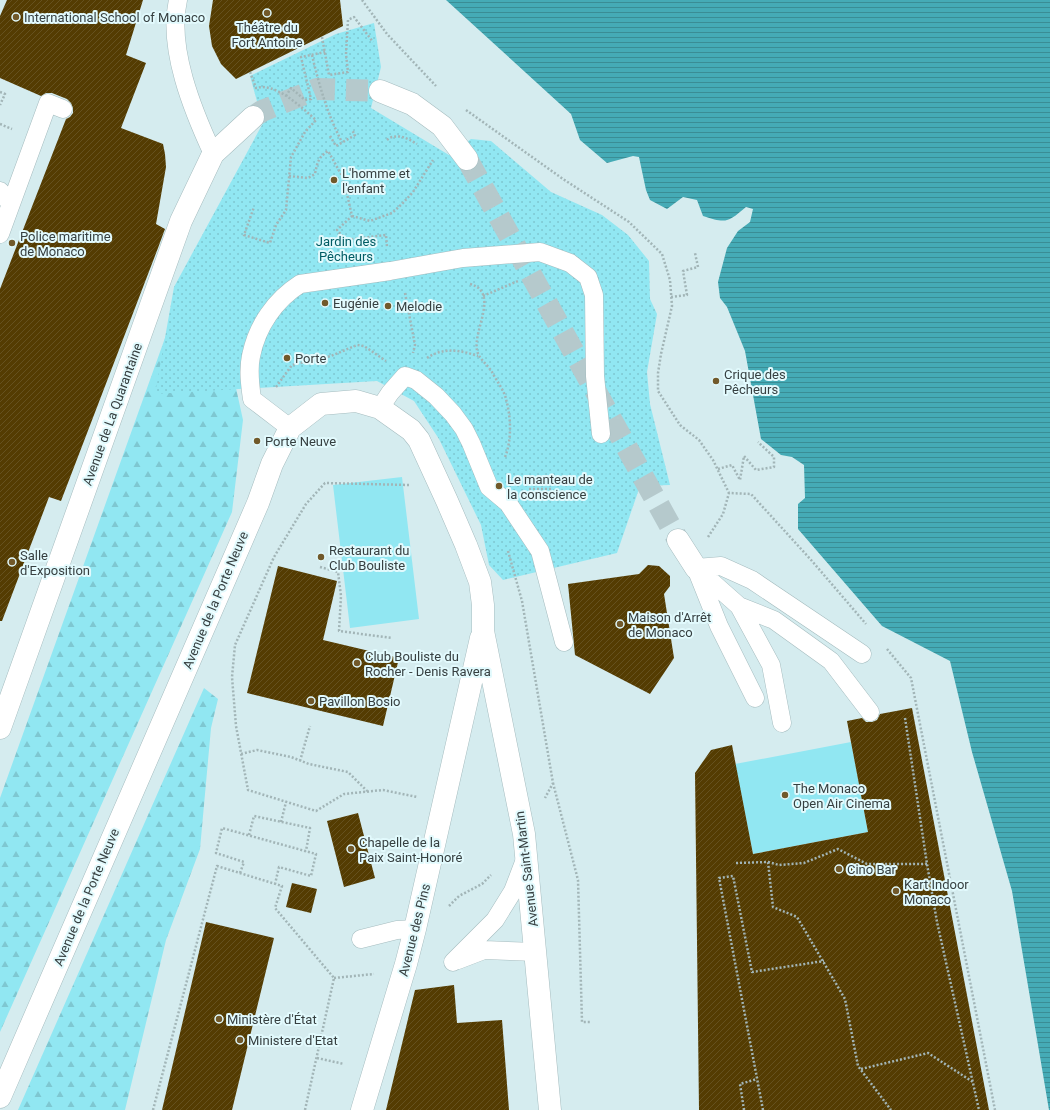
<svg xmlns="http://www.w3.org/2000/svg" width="1050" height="1110" viewBox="0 0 1050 1110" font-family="Roboto,sans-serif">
<defs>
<pattern id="forest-firs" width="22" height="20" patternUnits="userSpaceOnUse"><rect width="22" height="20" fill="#91e7f2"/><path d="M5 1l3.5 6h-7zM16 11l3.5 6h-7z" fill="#7ec7d1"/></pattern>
<pattern id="garden-dots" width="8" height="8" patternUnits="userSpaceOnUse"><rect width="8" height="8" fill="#91e7f2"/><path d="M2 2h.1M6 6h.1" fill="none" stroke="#7ec7d1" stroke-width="1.8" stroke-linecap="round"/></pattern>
<pattern id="water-rules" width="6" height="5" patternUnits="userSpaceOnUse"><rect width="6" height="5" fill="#45abb6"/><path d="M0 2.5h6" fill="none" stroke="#3a8d95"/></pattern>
<pattern id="building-hatch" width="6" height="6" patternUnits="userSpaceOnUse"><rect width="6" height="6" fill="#543c02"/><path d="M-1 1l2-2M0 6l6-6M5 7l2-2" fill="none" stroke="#65511f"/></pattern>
</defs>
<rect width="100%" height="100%" fill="#d5ecef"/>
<path fill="#91e7f2" d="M 402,477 L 419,619 L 350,628 L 333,485 Z
M 851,742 L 868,832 L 753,854 L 735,764 Z"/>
<path fill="url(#forest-firs)" d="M 184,285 L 229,356 L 243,420 L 232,512 L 0,1032 L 0,798 Z
M 204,688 L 218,699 L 211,728 L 200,849 L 166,940 L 125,1110 L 18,1110 Z"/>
<path fill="url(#garden-dots)" d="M 374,23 L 381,67 L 371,108 L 449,155 L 471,139 L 491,141 L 551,192 L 602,215 L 628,235 L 649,261 L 650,299 L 657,314 L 647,372 L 650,404 L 670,485 L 640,486 L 617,553 L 503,580 L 489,565 L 481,525 L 439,439 L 414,401 L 377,381 L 155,394 L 174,287 L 263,123 L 250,76 L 336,34 Z"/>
<path fill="url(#water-rules)" d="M 446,0 L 1050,0 L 1050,1110 L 1049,1110 L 1012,891 L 972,752 L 950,661 L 882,626 L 798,529 L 798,504 L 805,498 L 804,465 L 792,457 L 781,455 L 761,439 L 745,351 L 727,307 L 720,298 L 718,282 L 727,248 L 738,231 L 750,222 L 753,209 L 746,207 C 728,222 727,224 703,216 L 697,200 L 683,197 L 667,209 L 650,200 L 646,190 L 639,157 L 633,156 L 607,163 L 580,140 L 571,114 Z"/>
<path fill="url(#building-hatch)" d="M 7,0 L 143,0 L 126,55 L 146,63 L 121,128 L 163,144 L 165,154 L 166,167 L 156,224 L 165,229 L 158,248 L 61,501 L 49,497 L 2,621 L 0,621 L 0,289 L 66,119 L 70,117 L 73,113 L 73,108 L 71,103 L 67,99 L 52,93 L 46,93 L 41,96 L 0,78 L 0,16 Z
M 213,0 L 340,0 L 343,26 L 236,79 L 221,64 L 212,46 L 209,26 Z
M 648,565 L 659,566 L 670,576 L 670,586 L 664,594 L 674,658 L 650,694 L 575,655 L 568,584 L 639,574 Z
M 278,566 L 337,581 L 323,640 L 399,658 L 383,726 L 247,693 Z
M 912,708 L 989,1110 L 699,1110 L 695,773 L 711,750 L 732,745 L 753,854 L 868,832 L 847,721 L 862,718 L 866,722 L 872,722 L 877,720 L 880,714 Z
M 358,813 L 375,878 L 344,887 L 327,821 Z
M 292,883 L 317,889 L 311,913 L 286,907 Z
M 206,922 L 274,938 L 232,1110 L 162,1110 Z
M 454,985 L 457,1023 L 502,1020 L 509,1110 L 386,1110 L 415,990 Z"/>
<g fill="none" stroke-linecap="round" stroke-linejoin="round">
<path stroke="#b5c9cc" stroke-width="22" stroke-dasharray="22 11" stroke-linecap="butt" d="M 253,117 L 262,111 L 317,89 L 380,91
M 467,159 L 678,540"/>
<defs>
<path id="service" d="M 178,0 C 167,48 193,111 213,154
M 0,191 L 11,204 L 0,234
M 11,204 L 48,103 L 63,109
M 380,408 L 390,393 L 405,376 L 416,380 L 436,396 L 453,414 L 464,429 L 471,443 L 489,487 L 508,503 L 540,551 L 564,642
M 290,428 L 252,399 C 250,385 248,370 251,356 C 257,326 275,300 300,284 L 390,271 L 463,258 L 540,252 L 570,263 L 588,277 L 594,295 L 595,376 L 601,434
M 696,568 L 739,606 L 774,620 L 831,661 L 870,712
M 696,568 L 721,566 L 752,580 L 862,654
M 697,571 L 719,626 L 755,698
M 739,606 L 771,665 L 782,723
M 361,939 L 397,930 L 415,929
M 458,960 L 484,950 L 536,952
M 453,962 L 495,920 L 513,891 L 526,857"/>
<path id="minor" d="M 380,91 L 412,104 L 442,126 L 467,159
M 678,540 L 696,568
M 0,728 L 181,221 L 213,154 L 253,117
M 0,1097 L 258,503 L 272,464 L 290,428 L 321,404 L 356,401 L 380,408 L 411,430 L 419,440 L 447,501 L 466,545 L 480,582 L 483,605 L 483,631 L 524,834 L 550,1110
M 362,1110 L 406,964 L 415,929 L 481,638"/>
</defs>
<use href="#service" stroke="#a5bcbf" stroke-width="19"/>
<use href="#minor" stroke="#a5bcbf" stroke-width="23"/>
<path stroke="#a2b5b7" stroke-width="2.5" stroke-dasharray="2 2" stroke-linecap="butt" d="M 362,0 L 387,34 L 436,86
M 322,37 L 329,75 L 348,72 L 346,54 L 348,20 L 354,17 L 373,42
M 312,55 C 319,85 328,116 342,142
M 250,72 L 256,88 C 276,82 302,108 316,120 L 305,132 L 291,157 L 286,210 L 276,225 L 270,243 L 244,235 L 254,207
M 0,92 L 5,94 L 0,105
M 286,96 L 291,88 L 305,100 L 311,99 L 301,57 L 325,52
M 466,110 L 563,179 L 629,222 L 662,254 L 670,280 L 672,306 L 661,354 L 658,373 L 658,391 L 680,425 L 699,440 L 713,460 L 729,493 L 751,494 L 812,561 L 866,624
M 0,124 L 12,129
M 330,136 L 336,146 L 355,135 L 352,130
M 387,140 L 389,138 C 400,134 407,138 417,144
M 289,176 L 308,178 L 315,174 C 317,164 318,157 328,151 L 341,174 L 347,194 L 352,216 L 337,230 L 346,240 L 386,235 L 387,247
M 352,216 L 370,221 L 392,213 L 402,204 L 413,192 L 433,160
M 470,284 C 500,292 473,330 477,350 C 478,358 487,364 492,372 C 496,380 504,390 506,399 C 511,417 512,440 505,457
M 405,293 L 415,345 L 413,353
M 483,296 L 518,281
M 671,297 L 687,295 L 683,271 L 698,267 L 695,253
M 427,358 C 443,347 460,350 478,356
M 276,387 L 292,365 L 331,356 L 357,345 L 364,346 L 386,361
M 718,469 L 732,465 L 740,480 L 744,456 L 756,470 L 774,467 L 774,457 L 758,442
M 409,485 L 325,483 L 306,504 L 274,557 L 235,645 L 232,677 L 236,726 L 248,790 L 316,811 L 344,794 L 383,790 L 417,797
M 529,489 L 551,489
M 708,537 L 723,514 L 729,493
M 508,551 L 522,601 L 553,783 L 545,798
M 320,567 L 338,572 L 341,596 L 339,631 L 392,638
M 887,649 L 911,678 L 995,1110
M 905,718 L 927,864 L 937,922 L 979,1110
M 241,754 L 257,750 L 291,757 L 309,764 L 348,772 L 367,791
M 300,761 L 310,726
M 553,783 L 578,880 L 582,1022 L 590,1022
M 281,822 L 286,802
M 249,835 L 254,816 L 310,828 L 306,851
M 768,862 L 773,907 L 797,917 L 845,999 L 858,1066 L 891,1110
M 736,863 L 768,862 L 779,865 L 804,863 L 838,849 L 867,864 L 927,864
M 240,873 L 244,862 L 216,853 L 222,828 L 316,854 L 311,876 L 279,867 L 275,884
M 449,906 L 459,896 L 482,884 L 491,875
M 334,978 L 374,974
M 317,1058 L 344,1064
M 861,1069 L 928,1053 L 973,1082
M 153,1110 L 217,866 L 282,886 L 275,908 L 334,978 L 305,1110
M 744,1110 L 740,1084 L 757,1079
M 763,1110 L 719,878 L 733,876 L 752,972 L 824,961"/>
<use href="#service" stroke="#fff" stroke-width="18"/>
<use href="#minor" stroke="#fff" stroke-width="22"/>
</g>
<g fill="#71592a" stroke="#e2fafd" stroke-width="1.5">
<circle cx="267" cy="13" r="4"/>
<circle cx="16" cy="17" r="4"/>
<circle cx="334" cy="180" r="4"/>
<circle cx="12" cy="243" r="4"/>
<circle cx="325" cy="303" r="4"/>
<circle cx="388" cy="306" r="4"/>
<circle cx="287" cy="358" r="4"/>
<circle cx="716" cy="381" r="4"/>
<circle cx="257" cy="441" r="4"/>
<circle cx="499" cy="486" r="4"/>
<circle cx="321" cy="557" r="4"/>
<circle cx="12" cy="562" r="4"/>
<circle cx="620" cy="624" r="4"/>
<circle cx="357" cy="663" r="4"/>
<circle cx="311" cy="701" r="4"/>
<circle cx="785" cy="795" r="4"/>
<circle cx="351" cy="849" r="4"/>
<circle cx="839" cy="869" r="4"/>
<circle cx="896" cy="891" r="4"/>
<circle cx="219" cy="1019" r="4"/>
<circle cx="240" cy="1040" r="4"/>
</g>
<g text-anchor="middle" stroke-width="4" stroke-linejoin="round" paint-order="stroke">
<g font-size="13" fill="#363f40" stroke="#e2fafd" text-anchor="start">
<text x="24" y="22">International School of Monaco</text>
<text x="267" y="32" text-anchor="middle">Théâtre du<tspan x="267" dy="15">Fort Antoine</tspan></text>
<text x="342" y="178">L'homme et<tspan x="342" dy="15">l'enfant</tspan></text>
<text x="20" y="241">Police maritime<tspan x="20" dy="15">de Monaco</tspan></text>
<text x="333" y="308">Eugénie</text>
<text x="396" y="311">Melodie</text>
<text x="295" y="363">Porte</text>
<text x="724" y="379">Crique des<tspan x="724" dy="15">Pêcheurs</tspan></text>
<text x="265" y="446">Porte Neuve</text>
<text x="507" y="484">Le manteau de<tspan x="507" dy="15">la conscience</tspan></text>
<text x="329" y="555">Restaurant du<tspan x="329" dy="15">Club Bouliste</tspan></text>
<text x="20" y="560">Salle<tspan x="20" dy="15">d'Exposition</tspan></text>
<text x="628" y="622">Maison d'Arrêt<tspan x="628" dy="15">de Monaco</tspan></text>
<text x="365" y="661">Club Bouliste du<tspan x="365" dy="15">Rocher - Denis Ravera</tspan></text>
<text x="319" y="706">Pavillon Bosio</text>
<text x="793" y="793">The Monaco<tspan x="793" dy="15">Open Air Cinema</tspan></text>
<text x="359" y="847">Chapelle de la<tspan x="359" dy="15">Paix Saint-Honoré</tspan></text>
<text x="847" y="874">Cino Bar</text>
<text x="904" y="889">Kart Indoor<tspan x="904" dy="15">Monaco</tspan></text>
<text x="227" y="1024">Ministère d'État</text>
<text x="248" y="1045">Ministere d'Etat</text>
</g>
<g font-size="13" fill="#005c64" stroke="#e2fafd">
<text x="346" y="246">Jardin des<tspan x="346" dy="15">Pêcheurs</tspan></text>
</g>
<g font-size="13" fill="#363f40" stroke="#e2fafd">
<text transform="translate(112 414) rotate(-70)" y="5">Avenue de La Quarantaine</text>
<text transform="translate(215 600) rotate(-67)" y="5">Avenue de la Porte Neuve</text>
<text transform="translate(526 869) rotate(-97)" y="5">Avenue Saint-Martin</text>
<text transform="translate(86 897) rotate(-67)" y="5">Avenue de la Porte Neuve</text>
<text transform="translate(414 930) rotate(-76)" y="5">Avenue des Pins</text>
</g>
</g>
</svg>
